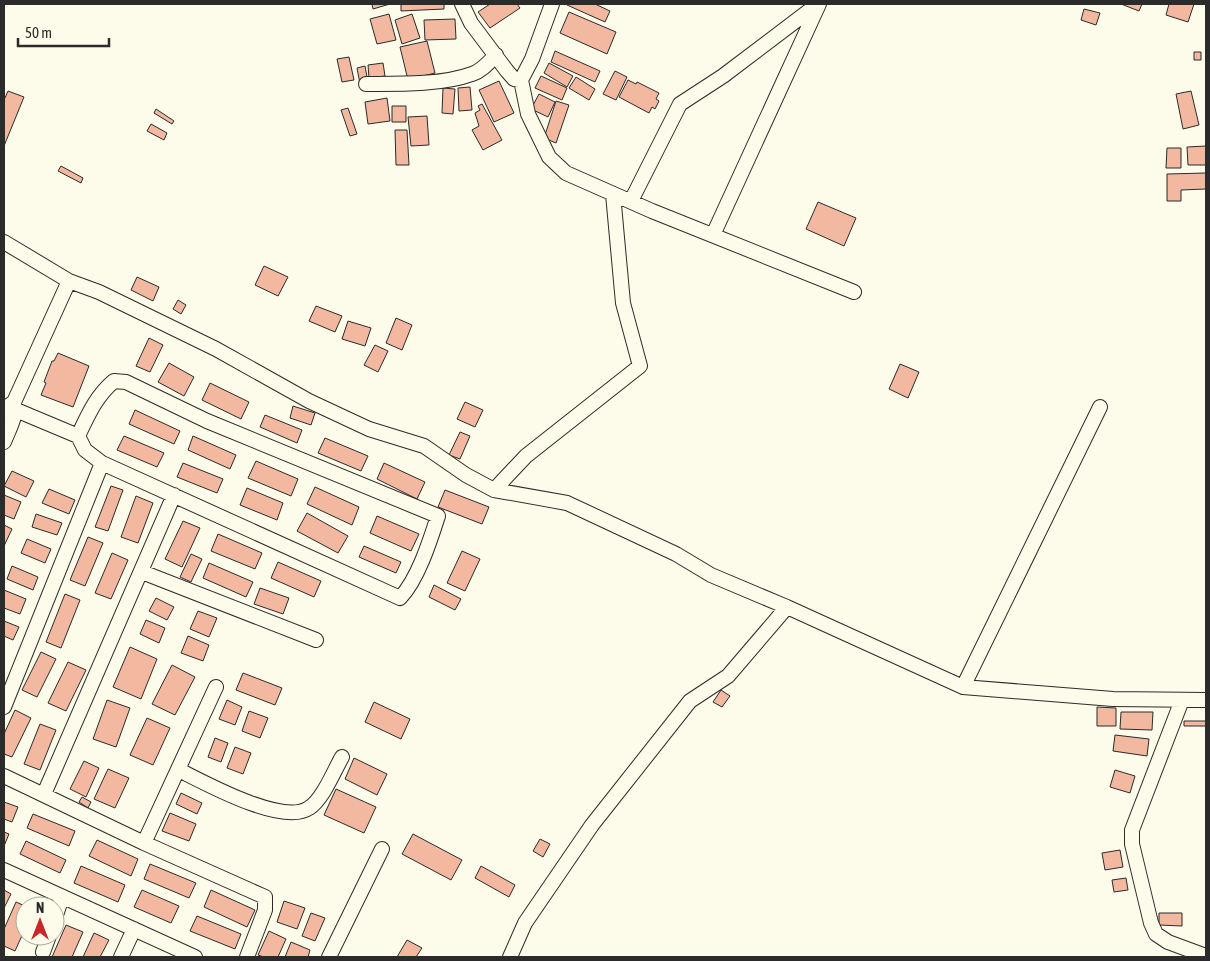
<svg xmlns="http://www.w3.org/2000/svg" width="1210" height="961" viewBox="0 0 1210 961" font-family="'Asap Condensed',sans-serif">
<rect width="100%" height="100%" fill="#fdfbea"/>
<path fill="#f2b8a0" stroke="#2b2b2b" d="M 372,4 L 390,4 L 373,9 Z
M 401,4 L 444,4 L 444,9 L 401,11 Z
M 490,4 L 517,4 L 520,8 L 490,28 L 478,12 Z
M 568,4 L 595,4 L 610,11 L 605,22 L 567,5 Z
M 1121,4 L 1142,4 L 1139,11 Z
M 1169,4 L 1194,4 L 1188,22 L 1166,15 Z
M 1084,9 L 1100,13 L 1096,25 L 1081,20 Z
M 569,12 L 616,32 L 607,54 L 560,33 Z
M 389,14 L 396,40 L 377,44 L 370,19 Z
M 412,14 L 420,38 L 402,44 L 395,20 Z
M 455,19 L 456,39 L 425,40 L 424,20 Z
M 427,41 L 435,73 L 408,80 L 400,47 Z
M 555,51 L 600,71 L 595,82 L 551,62 Z
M 1194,52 L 1201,52 L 1201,60 L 1194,60 Z
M 349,57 L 354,80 L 342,82 L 337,59 Z
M 383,63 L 385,76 L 369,78 L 368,65 Z
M 549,63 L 573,76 L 567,87 L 544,73 Z
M 365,66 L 368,82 L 360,84 L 357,68 Z
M 615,71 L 627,77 L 616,100 L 603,94 Z
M 541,76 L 567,88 L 562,100 L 535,88 Z
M 576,77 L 595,89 L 589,100 L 569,88 Z
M 628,80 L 636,84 L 637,82 L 659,93 L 656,99 L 659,101 L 655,109 L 652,107 L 649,113 L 619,97 Z
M 499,81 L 514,113 L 494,122 L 479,90 Z
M 470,87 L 472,110 L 459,111 L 458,88 Z
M 443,88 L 455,89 L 453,114 L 442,113 Z
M 8,91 L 24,97 L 4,146 L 4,100 Z
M 1191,91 L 1199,125 L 1183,129 L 1176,94 Z
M 539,94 L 555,102 L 548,117 L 531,109 Z
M 387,98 L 390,121 L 368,124 L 365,102 Z
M 556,101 L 569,105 L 556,143 L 544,138 Z
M 482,104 L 502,140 L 483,150 L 472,130 L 479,126 L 475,113 L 480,110 L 478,106 Z
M 392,106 L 406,106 L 406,122 L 392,122 Z
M 348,108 L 357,134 L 350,136 L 341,110 Z
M 156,109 L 174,121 L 172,124 L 154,113 Z
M 427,116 L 429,145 L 411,146 L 408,117 Z
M 151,124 L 167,133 L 164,140 L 147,131 Z
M 395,130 L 407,130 L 409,165 L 396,165 Z
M 1206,146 L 1206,165 L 1188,165 L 1187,147 Z
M 1167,148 L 1181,148 L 1181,168 L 1166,168 Z
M 61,166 L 83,178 L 81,183 L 58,171 Z
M 1206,173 L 1206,189 L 1181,190 L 1181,201 L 1167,201 L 1167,174 Z
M 818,202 L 856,218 L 844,246 L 806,229 Z
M 264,266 L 288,277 L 278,296 L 255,285 Z
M 137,277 L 159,287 L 153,301 L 131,290 Z
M 178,300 L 186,305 L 181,314 L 173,309 Z
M 316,306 L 342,316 L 335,332 L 309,321 Z
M 396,318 L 412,325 L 402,350 L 386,343 Z
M 348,321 L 371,328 L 365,346 L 342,339 Z
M 149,338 L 163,345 L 150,372 L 136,366 Z
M 375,345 L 388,351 L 378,372 L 364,365 Z
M 58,353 L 89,366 L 73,407 L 41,395 L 46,383 L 44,382 L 52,361 L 54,361 Z
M 169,363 L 194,377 L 184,396 L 158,382 Z
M 900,364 L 919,372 L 908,398 L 889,389 Z
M 210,383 L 249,402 L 241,419 L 202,400 Z
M 465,402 L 483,410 L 475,427 L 457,419 Z
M 293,406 L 315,413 L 311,425 L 290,418 Z
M 135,410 L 180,431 L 174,444 L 129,424 Z
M 265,415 L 302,430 L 297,443 L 260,427 Z
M 460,432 L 470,436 L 460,459 L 449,455 Z
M 124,436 L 164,453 L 157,467 L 117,450 Z
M 193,436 L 236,455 L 230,469 L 188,450 Z
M 325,438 L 368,456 L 361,471 L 318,453 Z
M 256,461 L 298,479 L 291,496 L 248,478 Z
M 183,463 L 223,479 L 217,493 L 177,477 Z
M 384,463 L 425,482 L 417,499 L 377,479 Z
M 12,471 L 34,481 L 26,497 L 4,486 Z
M 111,486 L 123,490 L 108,531 L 95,527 Z
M 315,487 L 359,507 L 352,525 L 307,504 Z
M 247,488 L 283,503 L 277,520 L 240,505 Z
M 49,489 L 75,500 L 69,514 L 42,503 Z
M 445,490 L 489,507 L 482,524 L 438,507 Z
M 4,495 L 21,502 L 14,519 L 4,515 Z
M 136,496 L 153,503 L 138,543 L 121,537 Z
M 307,513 L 348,536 L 338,553 L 297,531 Z
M 36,514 L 62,523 L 57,535 L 32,527 Z
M 377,516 L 419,534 L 411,551 L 370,533 Z
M 183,521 L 200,528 L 182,567 L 165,559 Z
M 4,525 L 12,529 L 4,546 Z
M 218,534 L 262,553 L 255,569 L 211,551 Z
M 88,537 L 103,543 L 85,586 L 70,580 Z
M 27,539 L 51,549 L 45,563 L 21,553 Z
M 364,546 L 401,562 L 396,573 L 359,557 Z
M 462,551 L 480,559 L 465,591 L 447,583 Z
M 112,553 L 128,560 L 111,599 L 95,593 Z
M 191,554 L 202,559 L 191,582 L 180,577 Z
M 278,562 L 321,581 L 314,597 L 271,578 Z
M 209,563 L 253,582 L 246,597 L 203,578 Z
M 12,566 L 38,577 L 33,590 L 7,579 Z
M 434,585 L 461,599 L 455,610 L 429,597 Z
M 260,588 L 289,598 L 283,614 L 254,604 Z
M 4,590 L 26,599 L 20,614 L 4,608 Z
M 65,594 L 80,600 L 61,648 L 46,642 Z
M 156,598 L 174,607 L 167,620 L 149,611 Z
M 198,611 L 217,618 L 209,637 L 190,629 Z
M 146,620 L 165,628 L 159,643 L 140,634 Z
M 4,621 L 19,627 L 13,640 L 4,636 Z
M 188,636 L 209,645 L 203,661 L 181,653 Z
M 130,647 L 157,659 L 141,699 L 113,687 Z
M 41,652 L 56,659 L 37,697 L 22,690 Z
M 68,662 L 86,670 L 66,711 L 48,703 Z
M 172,665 L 195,677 L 175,715 L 152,704 Z
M 243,673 L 282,688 L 275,705 L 236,690 Z
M 721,690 L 730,696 L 722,707 L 713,702 Z
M 107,700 L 130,708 L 116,747 L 93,739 Z
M 227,700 L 242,707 L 235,725 L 219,719 Z
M 374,702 L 410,719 L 401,739 L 365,722 Z
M 1097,707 L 1116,708 L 1116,726 L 1097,726 Z
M 15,710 L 31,718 L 12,757 L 4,754 L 4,734 Z
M 249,711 L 268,718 L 260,738 L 242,731 Z
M 1121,712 L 1153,712 L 1152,730 L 1120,729 Z
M 147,718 L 170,728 L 153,765 L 130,755 Z
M 1184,721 L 1206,721 L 1206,726 L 1184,726 Z
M 40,724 L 56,730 L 40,770 L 24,764 Z
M 1115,735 L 1149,739 L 1147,756 L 1113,751 Z
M 215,738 L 228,743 L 221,762 L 208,757 Z
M 235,747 L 251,753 L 243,774 L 227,768 Z
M 354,758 L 387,774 L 377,795 L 345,779 Z
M 84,761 L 99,768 L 86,797 L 70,789 Z
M 108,769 L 129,778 L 115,808 L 94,799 Z
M 1115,770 L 1135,776 L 1130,793 L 1110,787 Z
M 336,789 L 376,807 L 364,833 L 324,815 Z
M 181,793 L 202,803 L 197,814 L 176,804 Z
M 82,797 L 91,802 L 88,808 L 79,802 Z
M 4,802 L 18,807 L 12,822 L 4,819 Z
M 170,813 L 196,824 L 189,841 L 162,831 Z
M 33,814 L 75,831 L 69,846 L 27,828 Z
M 4,832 L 9,834 L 4,846 Z
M 413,834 L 462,860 L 451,880 L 402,854 Z
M 540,839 L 550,844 L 543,857 L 533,851 Z
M 97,840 L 138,859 L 131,876 L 89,856 Z
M 26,841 L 66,860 L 60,873 L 20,854 Z
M 1120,850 L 1123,867 L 1105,870 L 1102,853 Z
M 150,864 L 196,883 L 189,898 L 144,879 Z
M 81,866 L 125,885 L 118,902 L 74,883 Z
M 481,866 L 515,885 L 509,897 L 475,878 Z
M 1126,878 L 1128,890 L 1114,892 L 1112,880 Z
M 4,890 L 11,894 L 4,908 Z
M 142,890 L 179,906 L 171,923 L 134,907 Z
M 211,890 L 255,910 L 247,927 L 204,907 Z
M 284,901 L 305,908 L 297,929 L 277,922 Z
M 16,902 L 25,906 L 25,929 L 15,951 L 4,946 L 4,929 Z
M 311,913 L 325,918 L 315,941 L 302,936 Z
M 1159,913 L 1182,913 L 1182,926 L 1159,925 Z
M 197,916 L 241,934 L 235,949 L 190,931 Z
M 66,925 L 83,932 L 72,957 L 52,957 Z
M 269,931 L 286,939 L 278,957 L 264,957 L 258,955 Z
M 94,933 L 109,940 L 100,957 L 83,957 Z
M 407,940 L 422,948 L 416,957 L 397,957 Z
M 291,942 L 310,950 L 308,957 L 285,957 Z"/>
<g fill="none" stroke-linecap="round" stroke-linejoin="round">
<defs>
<path id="minor" d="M 462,4 L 471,23 L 507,71 L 514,79 L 521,80 L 532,59 L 552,4
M 521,80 L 528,114 L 549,157 L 566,173 L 652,211 L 854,292
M 366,84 C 398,84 442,85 472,74 C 482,71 489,62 496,55
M 631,201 L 680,104 L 723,76 L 818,4
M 713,235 L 819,4
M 4,242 L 69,281 L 99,292 L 216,349 L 309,401 L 369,429 L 424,446 L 466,475 L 494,490 L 567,503 L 676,554 L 711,575 L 787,607 L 963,687 L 1113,699 L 1206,700
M 16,410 L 78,436 L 85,450 L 102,463 L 400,598 C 418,579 430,541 438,516 L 207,421 L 126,382 L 114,381 C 96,396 88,415 78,436
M 4,414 L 7,407 L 14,402 L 69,281
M 4,442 C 9,429 17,417 14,403
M 494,490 L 526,456 L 640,366 L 623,303 L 613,194
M 142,572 L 316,640
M 963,687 L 1100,407
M 1182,700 L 1132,830 L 1132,844 L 1151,923 L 1156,934 L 1168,942 L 1206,956
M 4,707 L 102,463
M 179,770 C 205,783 283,826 309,808 C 323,799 334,771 342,757
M 4,776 L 144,843 L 265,897 L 265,910 L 247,957
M 44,794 L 174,495
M 144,843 L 216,687
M 4,870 L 195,957
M 55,918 L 62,897
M 43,952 L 49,936
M 121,957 L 134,929
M 329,957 L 382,849
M 510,957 L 525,923 L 592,825 L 690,701 L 728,676 L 787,607"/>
</defs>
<use href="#minor" stroke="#2b2b2b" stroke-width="16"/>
<use href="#minor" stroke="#fdfbea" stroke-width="14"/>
</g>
<rect width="1210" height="961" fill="none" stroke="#2b2b2b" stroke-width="10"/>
<g transform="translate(40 921)"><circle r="24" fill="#fdfbea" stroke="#a9a89e"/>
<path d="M0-4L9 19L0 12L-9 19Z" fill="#c62828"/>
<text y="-8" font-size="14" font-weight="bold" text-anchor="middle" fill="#2b2b2b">N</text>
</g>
<path d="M18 38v8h91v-8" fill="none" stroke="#2b2b2b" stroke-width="2.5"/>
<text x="25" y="38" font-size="15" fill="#2b2b2b" stroke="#fdfbea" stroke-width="4" paint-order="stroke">50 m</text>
</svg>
